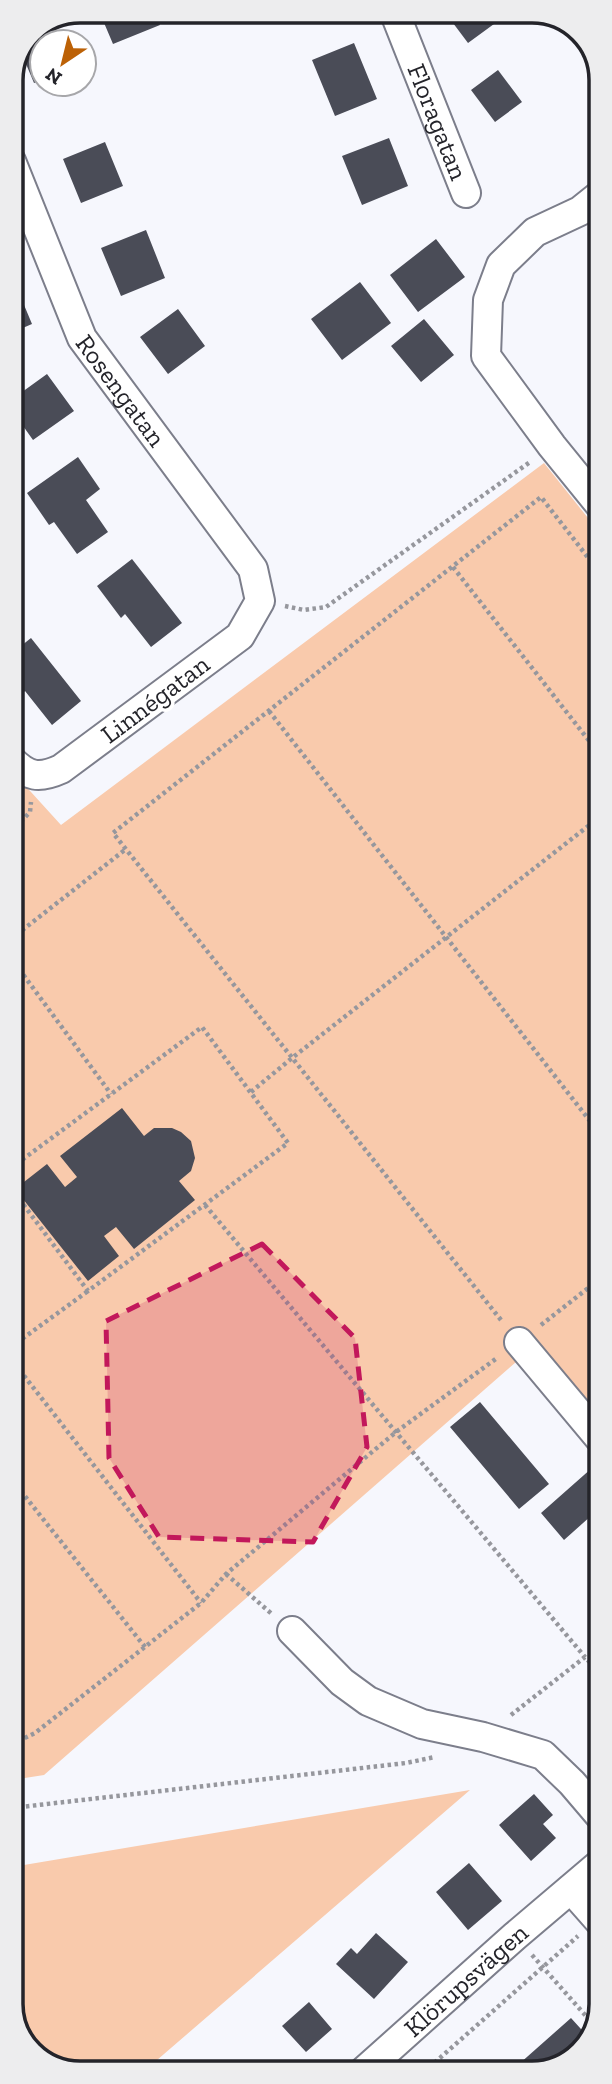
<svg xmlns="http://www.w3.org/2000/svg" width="612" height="2084" viewBox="0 0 612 2084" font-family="'Zilla Slab',serif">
<rect width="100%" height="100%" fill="#f6f7fd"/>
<path fill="#f9caac" d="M 544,463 L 600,533 L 601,1420 L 539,1342 L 44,1775 L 12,1780 L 11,770 L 61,825 Z
M 470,1790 L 142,2073 L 71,2073 L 34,2056 L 12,2018 L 12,1867 Z"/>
<path fill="#4a4c57" d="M 99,11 L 154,11 L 160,25 L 113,44 Z
M 444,11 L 484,11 L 494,24 L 468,43 Z
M 51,22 L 59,42 L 42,42 L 42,80 L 34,83 L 21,52 L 31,30 Z
M 354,43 L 377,99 L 335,116 L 312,60 Z
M 498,70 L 522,102 L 495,122 L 471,90 Z
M 389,138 L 408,186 L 362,205 L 342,156 Z
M 105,142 L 123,186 L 81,203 L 63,159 Z
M 146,230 L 165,278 L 121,296 L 101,248 Z
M 436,239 L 465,277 L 418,312 L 390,275 Z
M 14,281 L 32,324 L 11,333 L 11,283 Z
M 360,282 L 391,323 L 342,360 L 311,319 Z
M 178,309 L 205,346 L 168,374 L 140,337 Z
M 424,319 L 454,355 L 421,382 L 391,346 Z
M 47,374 L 74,411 L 33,440 L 11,409 L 11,400 Z
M 78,457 L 100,489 L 86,500 L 108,532 L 77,554 L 54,522 L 49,525 L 27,493 Z
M 132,559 L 182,623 L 151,647 L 125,614 L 121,618 L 97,586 Z
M 31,638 L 81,701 L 52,725 L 25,691 L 22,694 L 11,680 L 11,654 Z
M 122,1108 L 144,1136 L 154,1128 L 172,1128 L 181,1132 L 191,1141 L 195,1158 L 191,1171 L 179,1181 L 195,1200 L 134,1249 L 116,1227 L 104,1236 L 119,1256 L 88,1281 L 15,1189 L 47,1164 L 65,1187 L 77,1177 L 60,1156 Z
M 480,1402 L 549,1484 L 519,1509 L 450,1427 Z
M 601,1460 L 601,1507 L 564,1540 L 541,1513 Z
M 601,1573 L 601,1589 L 593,1580 Z
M 534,1794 L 553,1815 L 543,1824 L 556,1838 L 531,1861 L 499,1825 Z
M 469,1863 L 502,1901 L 468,1930 L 436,1892 Z
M 376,1933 L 408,1962 L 374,1999 L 336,1964 L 351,1948 L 357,1954 Z
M 309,2002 L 332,2029 L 306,2052 L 282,2026 Z
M 571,2018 L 590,2039 L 587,2047 L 546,2072 L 510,2072 Z"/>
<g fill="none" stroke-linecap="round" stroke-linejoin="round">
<defs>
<g id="minor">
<path id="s1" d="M 394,11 L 466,193"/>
<path id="s2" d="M 11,161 L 82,338 L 253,569 L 260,601 L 240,636 L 61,769 C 39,779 28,777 11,760"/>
<path d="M 600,195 L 580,211 L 535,232 L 501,265 L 488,300 L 486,356 L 552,446 L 600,505"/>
<path d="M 519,1342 L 601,1440"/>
<path d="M 292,1631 L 342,1682 L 368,1701 L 422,1724 L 483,1737 L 543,1755 L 572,1783 L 601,1817"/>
<path d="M 571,1889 L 601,1923"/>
<path id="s3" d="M 363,2072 L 515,1936 L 601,1863"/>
</g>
</defs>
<use href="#minor" stroke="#7c7e8b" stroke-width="32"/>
<path stroke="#96979d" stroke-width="4.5" stroke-dasharray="3.5 3.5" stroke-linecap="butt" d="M 453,567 L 601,756
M 285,606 L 304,610 L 326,607 L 530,462
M 269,711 L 601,1135
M 11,832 L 30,812 L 31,802
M 11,939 L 126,849
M 11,958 L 111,1094
M 251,1092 L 292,1058 L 601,816
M 11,1150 L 20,1161
M 11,1168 L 202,1027 L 288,1143 L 88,1291 L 11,1188
M 205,1205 L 585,1657
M 501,1320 L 113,833 L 541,497 L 600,573
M 541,1325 L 601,1278
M 11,1347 L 88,1291
M 11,1359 L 201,1603
M 12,1480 L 145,1647
M 226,1574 L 273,1615
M 511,1715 L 585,1657 L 601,1675
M 12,1744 L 35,1733 L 201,1603 L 226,1574 L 396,1432 L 497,1358
M 12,1808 L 406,1763 L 435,1757
M 532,1955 L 594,2025
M 424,2072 L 578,1936"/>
<use href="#minor" stroke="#fff" stroke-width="28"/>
</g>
<path fill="#c2185b" fill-opacity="0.2" stroke="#c2185b" stroke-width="5" stroke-dasharray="14 9" stroke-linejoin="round" d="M 262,1244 L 355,1338 L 367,1447 L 313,1542 L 159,1537 L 109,1458 L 106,1321 Z"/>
<g text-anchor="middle" stroke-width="7" stroke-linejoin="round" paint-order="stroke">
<g font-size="26" fill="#24242a" stroke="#fff">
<text dy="9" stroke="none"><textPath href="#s1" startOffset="119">Floragatan</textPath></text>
<text dy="9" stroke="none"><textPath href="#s2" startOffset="256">Rosengatan</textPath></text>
<text transform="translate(155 699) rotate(-37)" y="9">Linnégatan</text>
<text dy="9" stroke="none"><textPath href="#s3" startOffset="138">Klörupsvägen</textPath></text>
</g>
</g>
<path d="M0 0H612V2084H0ZM80 23H532A57 57 0 0 1 589 80V2004A57 57 0 0 1 532 2061H80A57 57 0 0 1 23 2004V80A57 57 0 0 1 80 23Z" fill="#ededee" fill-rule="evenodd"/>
<path fill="none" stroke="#24242a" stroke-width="3.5" d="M80 23H532A57 57 0 0 1 589 80V2004A57 57 0 0 1 532 2061H80A57 57 0 0 1 23 2004V80A57 57 0 0 1 80 23Z"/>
<g transform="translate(63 63) rotate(215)"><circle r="33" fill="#ffffff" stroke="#a7a7aa" stroke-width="2"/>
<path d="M0-5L12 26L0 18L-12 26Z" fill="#bc6106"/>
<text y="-10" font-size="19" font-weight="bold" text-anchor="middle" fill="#24242a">N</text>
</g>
</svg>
